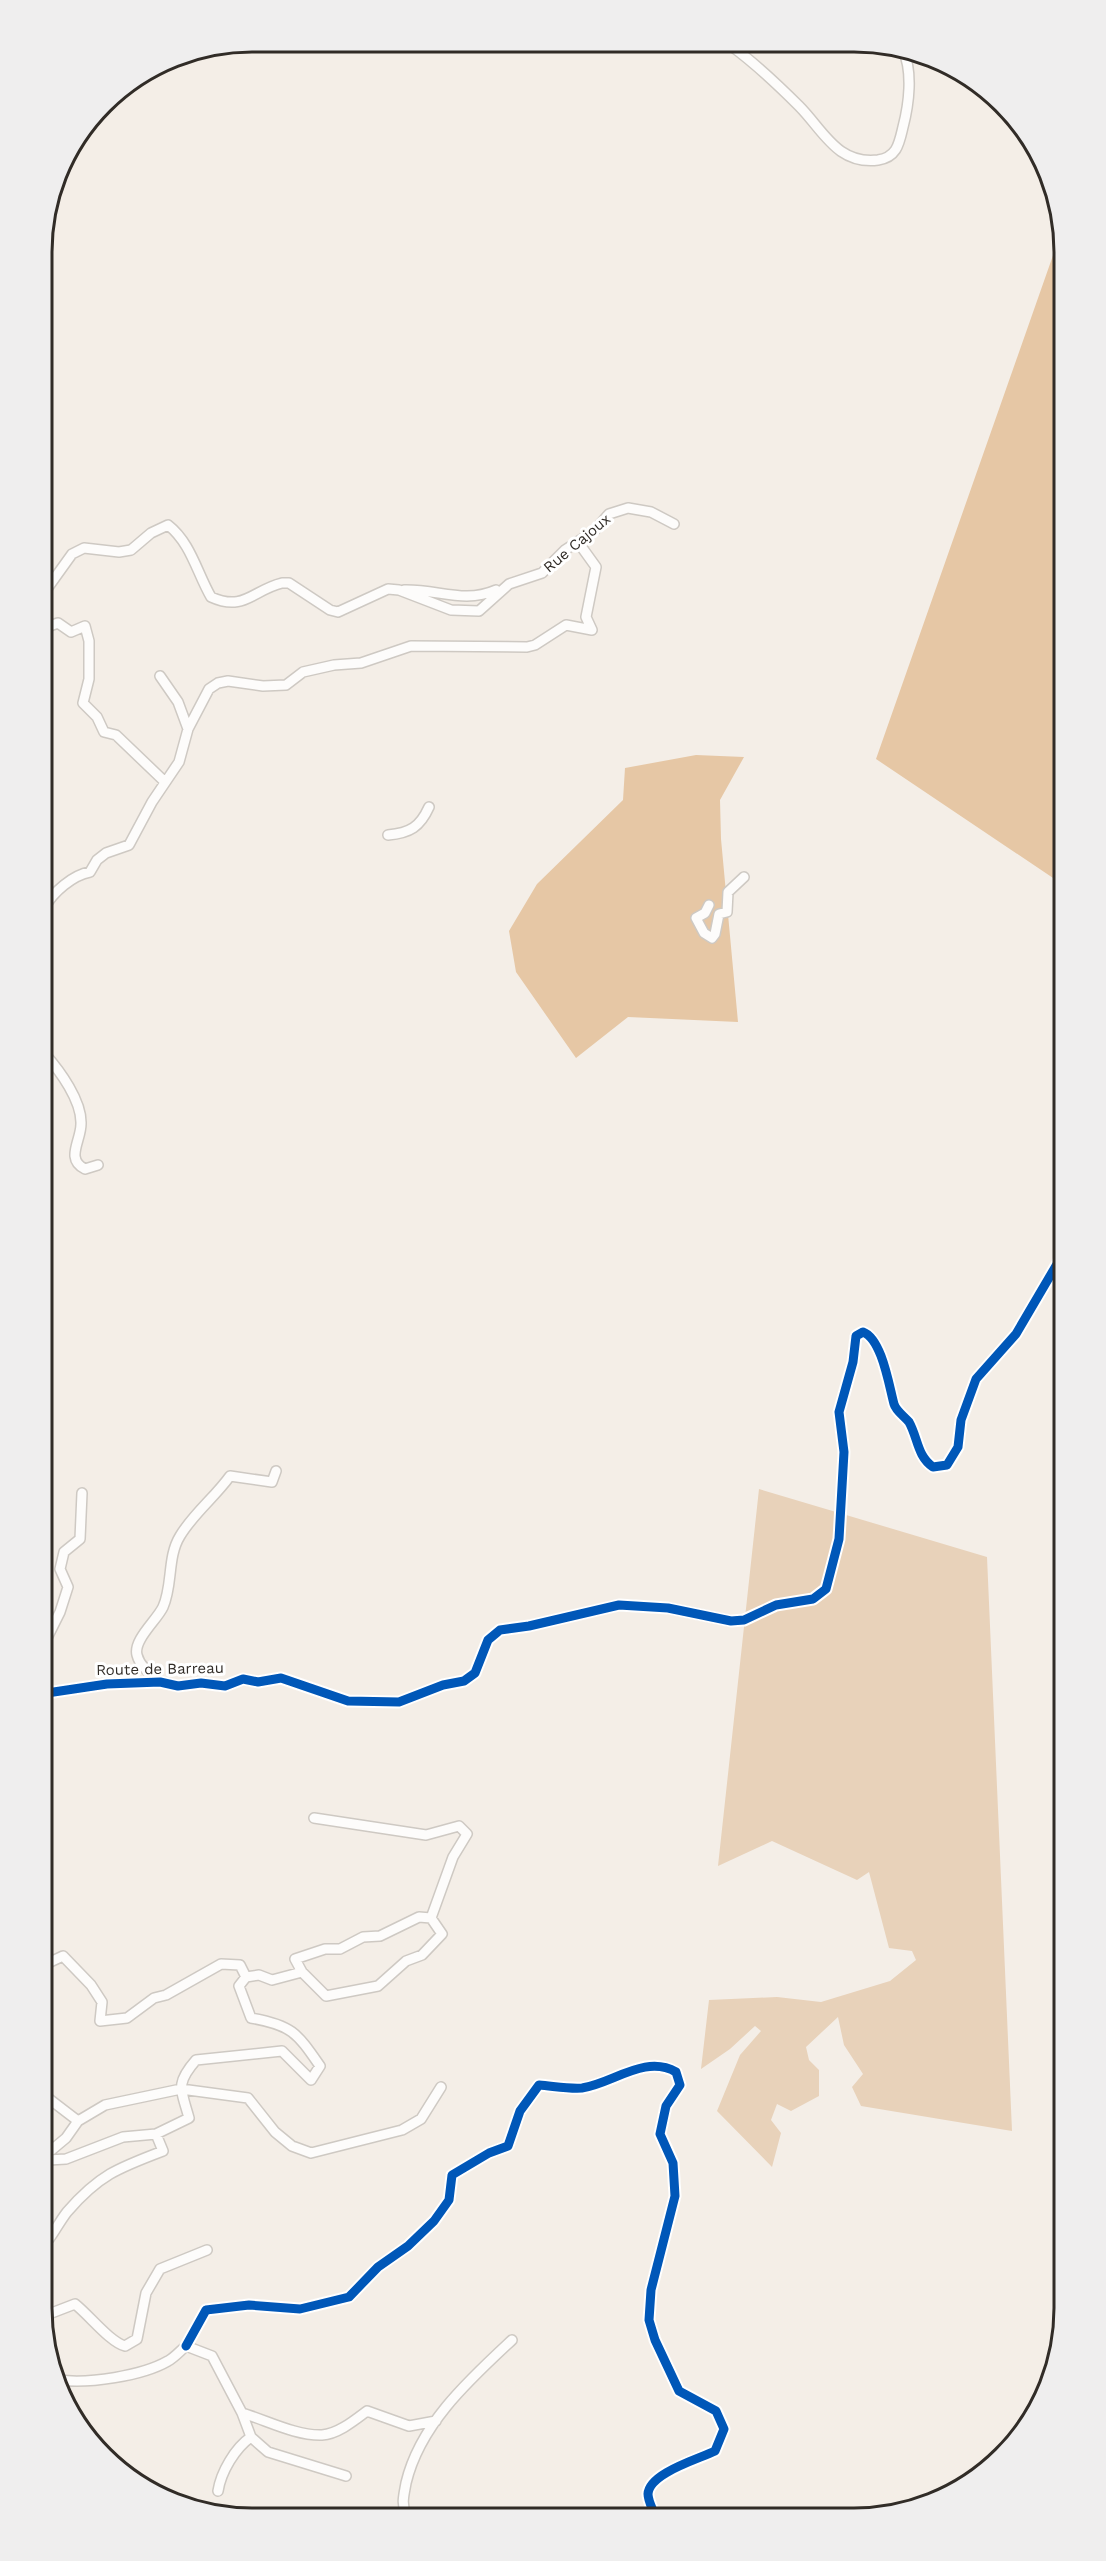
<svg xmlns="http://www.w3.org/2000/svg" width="1106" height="2561" viewBox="0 0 1106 2561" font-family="'Work Sans',sans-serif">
<rect width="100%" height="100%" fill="#f4eee7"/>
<path fill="#e8d2ba" d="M 759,1489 L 987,1557 L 1012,2131 L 861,2106 L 852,2087 L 863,2074 L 844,2045 L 838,2017 L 806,2047 L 809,2060 L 819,2070 L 819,2096 L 791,2111 L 777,2104 L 771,2120 L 781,2133 L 772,2167 L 717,2111 L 740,2055 L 761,2031 L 755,2026 L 730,2049 L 701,2069 L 709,2000 L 777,1997 L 821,2002 L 890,1981 L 916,1960 L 912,1951 L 889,1948 L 869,1872 L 857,1880 L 772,1841 L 718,1866 Z"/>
<path fill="#e6c7a5" d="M 1057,244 L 1059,882 L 876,759 Z
M 696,755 L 744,757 L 720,800 L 721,839 L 738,1022 L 628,1017 L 576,1058 L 516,972 L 509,931 L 537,884 L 623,800 L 625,768 Z"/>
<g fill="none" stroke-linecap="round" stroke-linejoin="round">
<defs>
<path id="minor" d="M 730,45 C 755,63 777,84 799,106 C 823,130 837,165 878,160 C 897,157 899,144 903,127 C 909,104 913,72 903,50
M 404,590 C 438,589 464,604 496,590
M 44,593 L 72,554 L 84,548 L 119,552 L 131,550 L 151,533 L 168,525 C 191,543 197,573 211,597 C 244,612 253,590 282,583 L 289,583 L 330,610 L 338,612 L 388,589 L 399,590 L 451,610 L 479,611 L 509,584 L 542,573 L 565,550 L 594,531 L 609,514 L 628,508 L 651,512 L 674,524
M 44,628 L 58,623 L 71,632 L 85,626 L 89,641 L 89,679 L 83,703 L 97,717 L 104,732 L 116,735 L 164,781
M 160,676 L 178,702 L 188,729
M 388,835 C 410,833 420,827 429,807
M 709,905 L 705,913 L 696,918 L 704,933 L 712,938 L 715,934 L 719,914 L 727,912 L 728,892 L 744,877
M 45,907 C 53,892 73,875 90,872 L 97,860 L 106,853 L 129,845 L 152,802 L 179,762 L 188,729 L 209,689 L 218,683 L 228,681 L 263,686 L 286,685 L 303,672 L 334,665 L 361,663 L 411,646 L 527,647 L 535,645 L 566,625 L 592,630 L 586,617 L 596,567 L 578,542
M 45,1054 C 60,1071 82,1101 81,1124 C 81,1141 65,1159 85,1169 L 98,1165
M 47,1638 L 60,1612 L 68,1587 L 60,1569 L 64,1552 L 80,1539 L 82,1493
M 160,1682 C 152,1675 140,1667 137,1655 C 133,1640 157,1620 163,1607 C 173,1585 167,1557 180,1536 C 193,1514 215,1497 230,1476 L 272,1482 L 276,1471
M 47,1693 L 107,1684 L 160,1682 L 178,1686 L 201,1683 L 225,1686 L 243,1679 L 258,1682 L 281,1678 L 348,1701 L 399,1702 L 443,1685 L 464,1681 L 475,1673 L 488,1640 L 500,1630 L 529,1626 L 619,1605 L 668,1608 L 731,1621 L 744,1620 L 776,1605 L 813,1599 L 826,1589 L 839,1539 L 844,1452 L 839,1412 L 853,1362 L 856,1336 L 863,1332 C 882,1339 889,1386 894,1404 C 896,1411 904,1416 909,1422 C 918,1438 917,1456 933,1467 L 947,1465 L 958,1447 L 961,1420 L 976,1379 L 1016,1334 L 1060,1259
M 48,1963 L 63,1956 L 91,1985 L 102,2002 L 100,2021 L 127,2018 L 154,1998 L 166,1995 L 221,1964 L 240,1965 L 246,1977
M 302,1972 L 295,1959 L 325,1949 L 340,1949 L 363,1937 L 380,1936 L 419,1917 L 431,1918
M 48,2098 L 78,2121
M 48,2153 L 66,2138 L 78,2121 L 105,2105 L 181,2089 L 248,2098 L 275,2132 L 292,2146 L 311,2153 L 402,2130 L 421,2119 L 441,2087
M 48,2160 L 66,2159 L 123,2137 L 156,2134 L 189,2118 C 181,2089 175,2084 196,2060 L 282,2051 L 311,2080 L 320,2066 C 297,2033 292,2025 251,2018 L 239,1986 L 246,1977 L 259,1975 L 272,1980 L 302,1972 L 326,1996 L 378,1986 L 406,1961 L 422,1955 L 442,1934 L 431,1918 L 453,1857 L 467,1834 L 459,1826 L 426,1835 L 314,1818
M 49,2239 C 55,2231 60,2221 67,2212 C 99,2175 118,2168 163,2151 L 156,2134
M 49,2314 L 75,2304 C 90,2316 110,2342 125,2346 L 137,2339 L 146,2293 L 160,2269 L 207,2250
M 186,2346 L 206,2310 L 249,2305 L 300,2309 L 349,2297 L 378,2267 L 408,2246 L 434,2221 L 449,2200 L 452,2175 L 489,2153 L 508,2146 L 520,2111 L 539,2085 C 553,2086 568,2089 582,2088 C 612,2084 645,2054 676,2072 L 680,2085 L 666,2106 L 660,2134 L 673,2163 L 675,2196 L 651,2290 L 649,2320 L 655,2340 L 679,2391 L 716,2411 L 724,2429 L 715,2451 C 699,2459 649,2473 648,2494 C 648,2500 652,2508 654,2513
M 59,2380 C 88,2384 142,2376 168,2361 C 174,2358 180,2351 186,2346 L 212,2356 L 242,2413 C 266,2420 296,2436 322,2435 C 338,2434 355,2420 367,2411 L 409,2426 L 436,2421
M 242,2413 L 251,2437 L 268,2452 L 346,2476
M 218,2491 C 221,2472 235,2448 251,2437
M 406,2514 C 401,2503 404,2495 406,2483 C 420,2424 469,2380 512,2340"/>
</defs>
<use href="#minor" stroke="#cec9c3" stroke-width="12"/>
<use href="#minor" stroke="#fdfcfb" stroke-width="9"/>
<defs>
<path id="cycleway" d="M 47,1693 L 107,1684 L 160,1682 L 178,1686 L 201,1683 L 225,1686 L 243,1679 L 258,1682 L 281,1678 L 348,1701 L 399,1702 L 443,1685 L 464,1681 L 475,1673 L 488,1640 L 500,1630 L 529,1626 L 619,1605 L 668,1608 L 731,1621 L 744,1620 L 776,1605 L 813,1599 L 826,1589 L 839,1539 L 844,1452 L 839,1412 L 853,1362 L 856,1336 L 863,1332 C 882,1339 889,1386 894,1404 C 896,1411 904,1416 909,1422 C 918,1438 917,1456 933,1467 L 947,1465 L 958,1447 L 961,1420 L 976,1379 L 1016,1334 L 1060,1259
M 186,2346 L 206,2310 L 249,2305 L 300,2309 L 349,2297 L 378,2267 L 408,2246 L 434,2221 L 449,2200 L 452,2175 L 489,2153 L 508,2146 L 520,2111 L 539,2085 C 553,2086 568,2089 582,2088 C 612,2084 645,2054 676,2072 L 680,2085 L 666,2106 L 660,2134 L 673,2163 L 675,2196 L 651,2290 L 649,2320 L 655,2340 L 679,2391 L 716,2411 L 724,2429 L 715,2451 C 699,2459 649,2473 648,2494 C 648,2500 652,2508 654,2513"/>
</defs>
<use href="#cycleway" stroke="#fff" stroke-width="13"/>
<use href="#cycleway" stroke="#0057b8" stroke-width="9"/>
</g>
<g text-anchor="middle" stroke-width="6" stroke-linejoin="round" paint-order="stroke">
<g font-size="15" fill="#312c27" stroke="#fff">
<text transform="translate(577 543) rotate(-40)" y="5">Rue Cajoux</text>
<text transform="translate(160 1669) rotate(-1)" y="5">Route de Barreau</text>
</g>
</g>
<path d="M0 0H1106V2561H0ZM252 52H854A200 200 0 0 1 1054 252V2308A200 200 0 0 1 854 2508H252A200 200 0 0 1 52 2308V252A200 200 0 0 1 252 52Z" fill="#efeeee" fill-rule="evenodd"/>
<path fill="none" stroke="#312c27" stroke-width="3" d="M252 52H854A200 200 0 0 1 1054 252V2308A200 200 0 0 1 854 2508H252A200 200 0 0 1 52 2308V252A200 200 0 0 1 252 52Z"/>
</svg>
